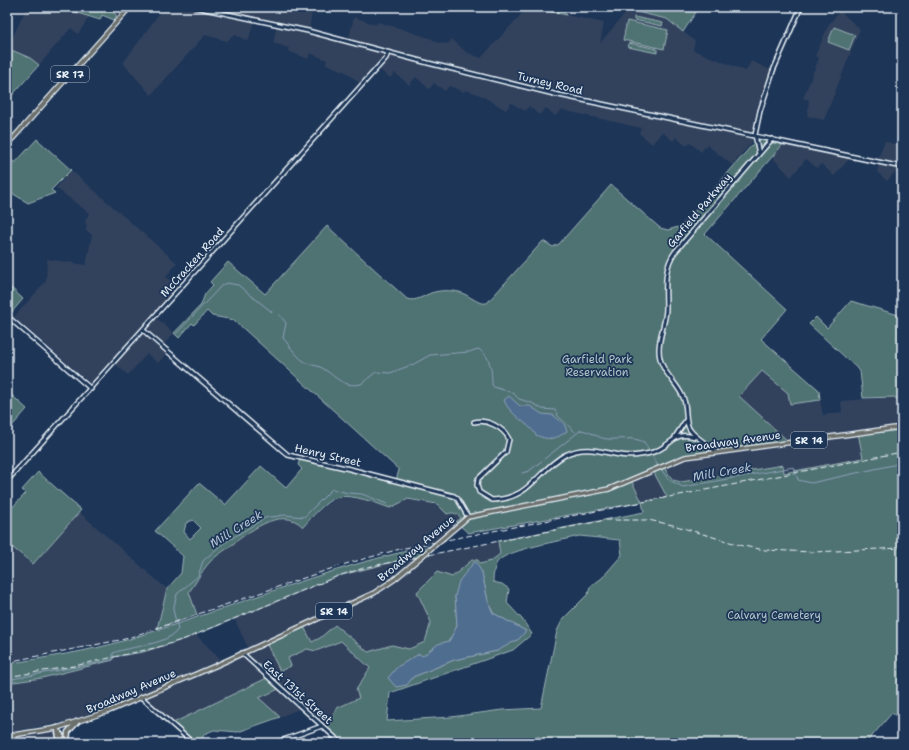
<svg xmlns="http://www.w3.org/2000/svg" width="909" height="750" viewBox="0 0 909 750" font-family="'Shantell Sans',sans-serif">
<rect width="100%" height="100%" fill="#1d3557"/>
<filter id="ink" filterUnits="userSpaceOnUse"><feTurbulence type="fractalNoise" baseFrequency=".025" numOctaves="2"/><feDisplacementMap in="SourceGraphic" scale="8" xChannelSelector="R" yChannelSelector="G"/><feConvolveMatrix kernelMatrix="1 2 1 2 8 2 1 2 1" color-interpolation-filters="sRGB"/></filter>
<g filter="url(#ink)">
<path fill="#31425d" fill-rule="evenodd" d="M 27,7 L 130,7 L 117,21 L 102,15 L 100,20 L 90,16 L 78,34 L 71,28 L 39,65 L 30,58 L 7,48 Z
M 164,7 L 291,7 L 312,12 L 309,31 L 348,42 L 354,17 L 376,25 L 377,22 L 399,28 L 432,39 L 439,43 L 448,44 L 452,39 L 466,52 L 481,58 L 528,7 L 604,23 L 600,43 L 628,10 L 667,19 L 695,41 L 693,50 L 746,71 L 751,61 L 773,71 L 752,142 L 732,165 L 707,145 L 701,152 L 690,143 L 686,146 L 676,137 L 673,141 L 662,132 L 652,144 L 639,133 L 641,128 L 562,110 L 555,116 L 546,108 L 539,115 L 529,106 L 525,111 L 511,103 L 506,110 L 480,95 L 466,90 L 464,92 L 449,86 L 445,91 L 434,83 L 429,89 L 416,77 L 409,85 L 395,73 L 390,78 L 377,68 L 362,85 L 346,72 L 326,64 L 327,60 L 310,53 L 308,59 L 288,51 L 289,48 L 273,43 L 277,25 L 255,20 L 248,41 L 235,35 L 227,41 L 205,35 L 151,95 L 123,63 ZM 470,71 L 589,97 L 588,101 L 468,73 Z
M 840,11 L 860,29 L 824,120 L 807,116 L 809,100 L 803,98 L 819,58 L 815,56 L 829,24 Z
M 885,141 L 900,146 L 902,145 L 902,178 L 895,172 L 887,181 L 877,172 L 879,162 L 877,161 Z
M 785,142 L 851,157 L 834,176 L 821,164 L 817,168 L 806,159 L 791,177 L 772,157 Z
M 71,170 L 177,263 L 166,277 L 178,287 L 91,384 L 14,317 L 46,281 L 47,259 L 86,265 L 92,235 L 85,229 L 87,225 L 85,222 L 89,213 L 56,188 Z
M 155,317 L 174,333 L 162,347 L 168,352 L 158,363 L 147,354 L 128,375 L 114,363 Z
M 762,371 L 788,393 L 790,404 L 820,400 L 823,415 L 842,412 L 841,401 L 894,397 L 902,403 L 902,452 L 784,475 L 783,465 L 681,482 L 674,480 L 663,466 L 685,457 L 789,442 L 739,396 Z
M 652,470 L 668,497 L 642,502 L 631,480 Z
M 338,497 L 364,499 L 390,508 L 408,499 L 437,505 L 445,512 L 458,515 L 463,520 L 439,541 L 357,560 L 197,615 L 189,592 L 209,563 L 255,527 L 279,519 L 289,518 L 297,521 L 303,527 L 322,508 Z
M 79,512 L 167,589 L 157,629 L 101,645 L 7,662 L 7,543 L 33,564 Z
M 498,541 L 500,554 L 491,561 L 480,564 L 472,560 L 452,577 L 431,622 L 425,642 L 408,649 L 392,645 L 368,652 L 335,625 L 320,638 L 311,642 L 266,643 L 291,666 L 287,658 L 307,649 L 316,651 L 341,641 L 370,668 L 356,690 L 360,698 L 337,708 L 326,730 L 302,708 L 280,717 L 259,698 L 281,688 L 269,677 L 171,724 L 141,697 L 128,703 L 126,700 L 75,720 L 7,733 L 7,683 L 42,678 L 113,660 L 113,658 L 143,652 L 195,634 L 223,662 L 249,650 L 234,618 L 338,576 L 367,567 Z
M 57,728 L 60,743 L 7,743 L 7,736 Z"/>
<path fill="#4f7273" stroke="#9cb2b6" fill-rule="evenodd" d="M 108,7 L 117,16 L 114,20 L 102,15 L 100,20 L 62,8 Z
M 528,7 L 561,7 L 567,15 Z
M 631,7 L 698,7 L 698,9 L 683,32 L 667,19 L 628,10 Z
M 634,17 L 663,23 L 662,26 L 634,20 Z
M 627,21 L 668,30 L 664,49 L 623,40 Z
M 834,27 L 855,35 L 849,50 L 828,42 Z
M 629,43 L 657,49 L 657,53 L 628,47 Z
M 7,48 L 30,58 L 39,65 L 7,101 Z
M 759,137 L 785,142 L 705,234 L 787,309 L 761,339 L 819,390 L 820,400 L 790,404 L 788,393 L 762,371 L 739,396 L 789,442 L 700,453 L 663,466 L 673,480 L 681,482 L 783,465 L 784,473 L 863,458 L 858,433 L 902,427 L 902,721 L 892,713 L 866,743 L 548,743 L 538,736 L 528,743 L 499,743 L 495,741 L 493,743 L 321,743 L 334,737 L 326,730 L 337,708 L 359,698 L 356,690 L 370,668 L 341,641 L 316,651 L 307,649 L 288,658 L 291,666 L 280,671 L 266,643 L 303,625 L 312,642 L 320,638 L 335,625 L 368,652 L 392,645 L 409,649 L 425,642 L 431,622 L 417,592 L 437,572 L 452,577 L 472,560 L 478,560 L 480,564 L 491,561 L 500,554 L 498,541 L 644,512 L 642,502 L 468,533 L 456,522 L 461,518 C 457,513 454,512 447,514 L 437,504 L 408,499 L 390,508 C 376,503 353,494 338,497 C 326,500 311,518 303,527 C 282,504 245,534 228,548 C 221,553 213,558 208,564 C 201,572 196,583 189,592 L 197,615 L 157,629 L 167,589 L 181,573 L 183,556 L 155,531 L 199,483 L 225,505 L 261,466 L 286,488 L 302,469 L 298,465 L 300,459 L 396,480 L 399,470 L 234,320 L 212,316 L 207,311 L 194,325 L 192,323 L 179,338 L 174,333 L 201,305 L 205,294 L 213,285 L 210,282 L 228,262 L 265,294 L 327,226 L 407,299 C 416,302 423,296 431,293 C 440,290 450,290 459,292 C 468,294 478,305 487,303 L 543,241 L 553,247 L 559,244 L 611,185 L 660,228 L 668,230 L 678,227 L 680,228 ZM 653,471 L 667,497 L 642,502 L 631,480 ZM 193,520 L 201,528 L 190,539 L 184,532 L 186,523 ZM 579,536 L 620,540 L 622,555 L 602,578 L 590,587 L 588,594 L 563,619 L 557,631 L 541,708 L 502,710 L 451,717 L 387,721 L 390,693 L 513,650 L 532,634 L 522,619 L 507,603 L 509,589 L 502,584 L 493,582 C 493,576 494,566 498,561 C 510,549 561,541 579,536 ZM 482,573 L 488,601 L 493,613 L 526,631 L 497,651 L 454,660 L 413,677 C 422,657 427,648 449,641 L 457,626 L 455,596 Z
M 37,139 L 71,170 L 51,190 L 55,193 L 28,203 L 7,190 L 7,155 L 15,163 Z
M 7,284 L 23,299 L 11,313 L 7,310 Z
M 851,301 L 902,316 L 902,403 L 894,397 L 863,398 L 860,371 L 809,324 L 816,317 L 827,328 Z
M 7,391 L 27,409 L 7,432 Z
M 38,472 L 81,510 L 33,564 L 7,543 L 7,513 L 26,493 L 22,490 Z
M 435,545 L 420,557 L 405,559 L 338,576 L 185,639 L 143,652 L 113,657 L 113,660 L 42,678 L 7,683 L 7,664 C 46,657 87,652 126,640 C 230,609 327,566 435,545 Z
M 269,677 L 281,688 L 259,698 L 280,717 L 238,732 L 214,730 L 204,734 L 201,743 L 193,743 L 171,724 Z"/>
<path fill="#506d8f" stroke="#8da2b9" d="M 509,396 L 520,406 L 530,406 L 542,414 L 553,415 L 564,424 L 567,431 C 557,439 548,441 536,435 C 528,422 509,415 504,400 Z
M 474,562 L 476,562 L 482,573 L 488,601 L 493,613 L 526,631 L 519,639 L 497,651 L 454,660 L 413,677 L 407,685 L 396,687 L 388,678 L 397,667 L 419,654 L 423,656 L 438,644 L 449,641 L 457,626 L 455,596 L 459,581 Z"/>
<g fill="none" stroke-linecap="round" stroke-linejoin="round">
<path stroke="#8da2b9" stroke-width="1" d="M 280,315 L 286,323 L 283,338 C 290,346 298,359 307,363 C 312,366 318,365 322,368 C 336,376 342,388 361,384 L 376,372 L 390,373 L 414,364 L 430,355 L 469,352 L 478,349 C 491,355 492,372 492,385 L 494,387 L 513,393 L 519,399 L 532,403 L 542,409 L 555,410 L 558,416 L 575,432
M 175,335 L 222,285 L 227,283 L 238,285 L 272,312
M 660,468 L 669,480 L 683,487 L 794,467 L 798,480 L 811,483 L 902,463
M 522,473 L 529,471 L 581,430 C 590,431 598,438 607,439 C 622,440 630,436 644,442 L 658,466
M 7,680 L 113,660 L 113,653 C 130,646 169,645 178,629 L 173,610 L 177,594 L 198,576 L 203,561 L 221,545 L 265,518 L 284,515 L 304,517 L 332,489 L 348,493 L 362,494 L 387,504"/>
<defs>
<path id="secondary" d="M 195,7 L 308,31 L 428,63 L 554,94 L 902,167
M 759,154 L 772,139
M 7,316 L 91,389
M 143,330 L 288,455 L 350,469 L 454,496 L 457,498 L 468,517
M 474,422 C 487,419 503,427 509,439 L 506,452 L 478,479 L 477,485 L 479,492 L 492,500 C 531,499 536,471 565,455 C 593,441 613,460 640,455 C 649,454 658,451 665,446 C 677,437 679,433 695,437
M 675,437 L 686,420
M 716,452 C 708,444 697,439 690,430 C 683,420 689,407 682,395 C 674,379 659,370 659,350 C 659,336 666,322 666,308 C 666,289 663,268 675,252 L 759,154 L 755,135 L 760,111 L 773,71 L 801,7
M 7,481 L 386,58 L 388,53
M 242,653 L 341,743
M 141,697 L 193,743
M 275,743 L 322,726"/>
<path id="primary" d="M 7,145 L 130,7
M 468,517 L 609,489 L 685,457 L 902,427
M 7,736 L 57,728 L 109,711 L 215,666 L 374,593 L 395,579"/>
<path id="highway" d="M 57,728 L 65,743
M 58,732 L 60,743
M 67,743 L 68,732 L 77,722"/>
</defs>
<use href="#secondary" stroke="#e8f1f8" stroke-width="6"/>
<use href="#primary" stroke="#e8f1f8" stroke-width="6"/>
<use href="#highway" stroke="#e8f1f8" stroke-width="7"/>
<use href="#secondary" stroke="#1d3557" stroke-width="3"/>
<use href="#primary" stroke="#6c706d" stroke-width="3.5"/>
<use href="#highway" stroke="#6c706d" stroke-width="4"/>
<path stroke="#e8f1f8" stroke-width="1" stroke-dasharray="6 3" stroke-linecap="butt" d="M 7,662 L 125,639 L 342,565 L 400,549 L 902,452
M 7,677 L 74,666 L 159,647 L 185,639 L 338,576 L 367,567 L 606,520 L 648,520 L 673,525 L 743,546 L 765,550 L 813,552 L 902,548"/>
<defs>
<path id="primary-bridge" d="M 395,579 L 468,517"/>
</defs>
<use href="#primary-bridge" stroke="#e8f1f8" stroke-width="6" stroke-linecap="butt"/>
<use href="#primary-bridge" stroke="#6c706d" stroke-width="3.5"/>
</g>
</g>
<g text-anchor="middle" stroke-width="3.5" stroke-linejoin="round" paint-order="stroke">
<g fill="#1d3557" stroke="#abb9c8" stroke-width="1">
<rect x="51" y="66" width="38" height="16" rx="3"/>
<rect x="791" y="432" width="36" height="16" rx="3"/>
<rect x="316" y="603" width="36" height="16" rx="3"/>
</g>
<g font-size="10" font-weight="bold" fill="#e8f1f8">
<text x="70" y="78">SR 17</text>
<text x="809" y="444">SR 14</text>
<text x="334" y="615">SR 14</text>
</g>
<g font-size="11" fill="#e8f1f8" stroke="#1d3557">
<text transform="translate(550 83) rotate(13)" y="4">Turney Road</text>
<text transform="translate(699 210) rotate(-50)" y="4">Garfield Parkway</text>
<text transform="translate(192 262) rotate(-48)" y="4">McCracken Road</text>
<text transform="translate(733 441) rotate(-8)" y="4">Broadway Avenue</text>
<text transform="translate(328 455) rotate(13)" y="4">Henry Street</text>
<text transform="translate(416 548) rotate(-40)" y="4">Broadway Avenue</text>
<text transform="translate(131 691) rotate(-23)" y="4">Broadway Avenue</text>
<text transform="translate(298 692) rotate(42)" y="4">East 131st Street</text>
</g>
<g font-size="11" fill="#b2c5c9" stroke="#1d3557">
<text x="597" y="363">Garfield Park<tspan x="597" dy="13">Reservation</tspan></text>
<text x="774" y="619">Calvary Cemetery</text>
</g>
<g font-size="12" font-style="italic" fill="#b3c3d3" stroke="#1d3557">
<text transform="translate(722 472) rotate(-10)" y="4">Mill Creek</text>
<text transform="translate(236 529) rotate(-32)" y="4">Mill Creek</text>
</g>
</g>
<rect width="909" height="750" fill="none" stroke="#1d3557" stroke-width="24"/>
<rect x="12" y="12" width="885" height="726" fill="none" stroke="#e8f1f8" stroke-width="1.5" filter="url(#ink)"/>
</svg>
